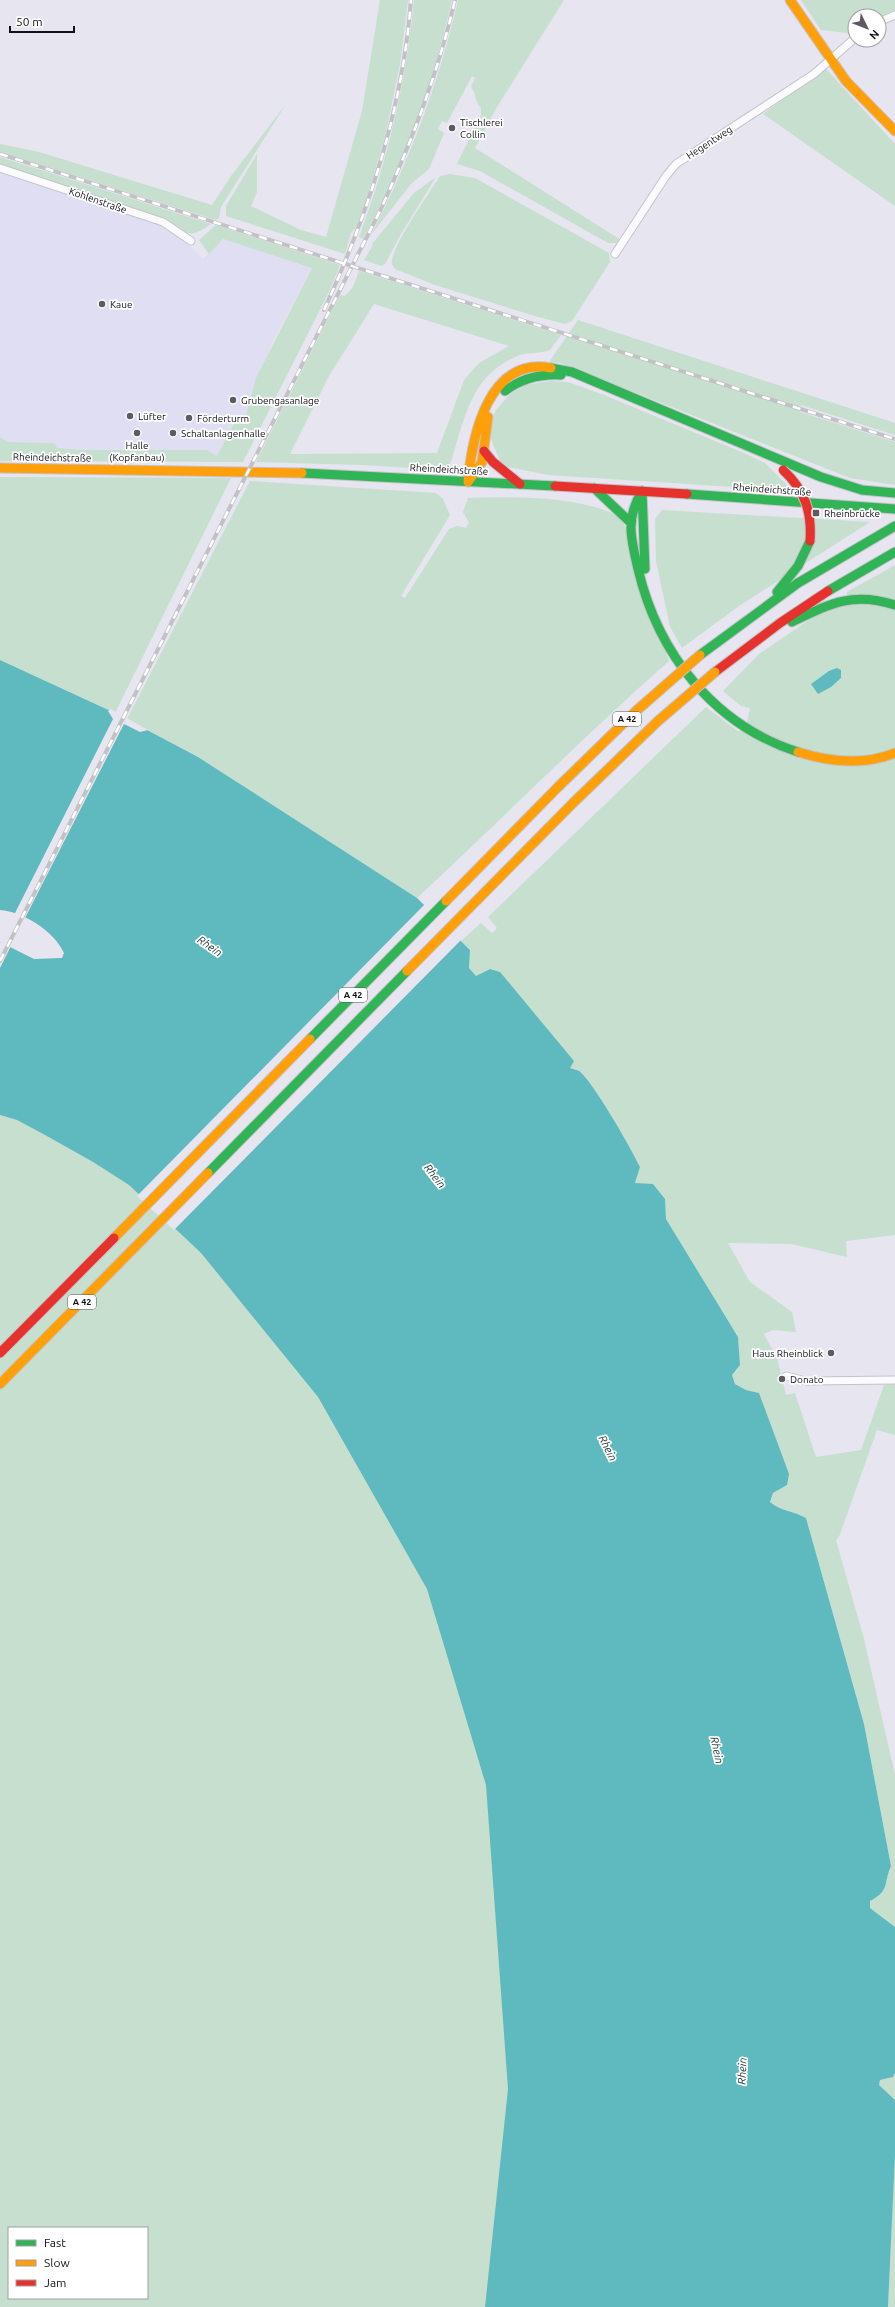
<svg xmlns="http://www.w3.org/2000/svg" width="895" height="2307" viewBox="0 0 895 2307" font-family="Ubuntu,sans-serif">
<rect width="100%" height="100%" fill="#e6e5f0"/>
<path fill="#e0def2" d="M 0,172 L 165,227 L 184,240 L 203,259 L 223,239 L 312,267 L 272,343 L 243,423 L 234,423 L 217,456 L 207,450 L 84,450 L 57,448 L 55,443 L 8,442 L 0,437 Z"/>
<path fill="#c7dfcf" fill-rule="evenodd" d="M 380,0 L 408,0 L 400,64 L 385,137 L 365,204 L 356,227 L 351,233 L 345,254 L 226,216 L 226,206 L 257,154 L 257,192 L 251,206 L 301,230 L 326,237 L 362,111 Z
M 414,0 L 452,0 C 433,83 404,164 363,239 L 359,237 C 388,160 406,82 414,0 Z
M 458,0 L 564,0 L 497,107 L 475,148 L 621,240 L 616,243 L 608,243 L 480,171 L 457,164 L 481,115 L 481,108 C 474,101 477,94 471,87 L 475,78 L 472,76 L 447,123 L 442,121 L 438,129 L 444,133 L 429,169 L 411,184 L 371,235 C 410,160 439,82 458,0 Z
M 801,0 L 895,0 L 895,10 L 879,18 L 879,16 L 855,16 L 855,29 L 847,33 L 821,30 Z
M 826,69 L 895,144 L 895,206 L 763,114 Z
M 286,104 L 221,207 L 219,218 L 216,220 L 0,152 L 0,144 L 39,152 L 212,205 L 231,176 Z
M 0,157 L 211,224 C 186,242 188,230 165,219 L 0,165 Z
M 450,174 L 475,178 L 609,253 L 610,262 L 572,321 L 565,324 L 535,316 L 435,285 L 395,269 C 393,266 391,264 392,261 C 393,244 430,192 440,176 Z
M 436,177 L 401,234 L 385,264 L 381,266 L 364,260 L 373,245 L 372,244 L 414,193 Z
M 216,225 L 340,265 L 329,292 L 243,462 L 0,461 L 0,437 L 8,442 L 55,443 L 57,448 L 84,450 L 207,450 L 217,456 L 234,423 L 244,423 L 256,378 L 312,268 L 223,239 L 209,254 L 199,240 Z
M 359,271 L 561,335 L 550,350 C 540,354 529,352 520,355 C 478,372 469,402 457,441 C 454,451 452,462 447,470 L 361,465 L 256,462 L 340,295 L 345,296 L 353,287 ZM 374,304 L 509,346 L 479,363 L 464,380 L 437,453 L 290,454 L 329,376 Z
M 578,320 L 895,423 L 895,435 L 801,405 L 800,412 L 895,442 L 895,485 L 850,478 L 561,363 L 549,362 Z
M 550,381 L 568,382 L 604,395 L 744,453 L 765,463 L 793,491 L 548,475 L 508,467 L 500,461 L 489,434 L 490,424 L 496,410 L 510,394 L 526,385 Z
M 0,477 L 231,478 L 115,713 L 0,660 Z
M 250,481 L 436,493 L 443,499 L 450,515 L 401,596 L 405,598 L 449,529 L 457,526 L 466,528 L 469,523 L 463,512 L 468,498 C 513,496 584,496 622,518 L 669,661 C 583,737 502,819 417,898 L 198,757 L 127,719 Z
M 662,510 L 870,522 L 739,606 L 682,648 L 670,627 L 656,561 L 655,519 Z
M 895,565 L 895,1235 L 846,1241 L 847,1257 L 791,1244 L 728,1243 L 750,1282 L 792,1312 L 796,1332 L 773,1330 L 764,1334 L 778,1361 L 786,1395 L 795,1393 L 816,1457 L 861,1450 L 884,1385 L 895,1383 L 895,1435 L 877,1430 L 839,1537 L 836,1540 L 864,1639 L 895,1775 L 895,1927 L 870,1908 L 870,1901 C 890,1891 883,1884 891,1866 L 864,1724 L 806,1518 C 794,1511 780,1511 770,1502 L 773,1493 L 787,1485 L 759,1393 L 746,1390 L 735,1384 L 732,1375 L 740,1365 L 738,1337 L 666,1219 L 665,1199 L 635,1183 L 640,1167 C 634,1152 591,1079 579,1071 C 577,1070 573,1069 570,1068 L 490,969 L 476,976 L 469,968 L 470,950 L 461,941 L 481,923 L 492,933 L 497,928 L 488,917 L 706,707 L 739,732 L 747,722 L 750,708 L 741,706 L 723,691 L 759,654 L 819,613 L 846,604 L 847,592 Z
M 0,1115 L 17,1120 L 45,1135 L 93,1162 L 129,1185 L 201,1253 L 318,1397 L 429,1591 L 490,1791 L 512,2090 L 490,2307 L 0,2307 ZM 9,2228 L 147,2228 L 147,2298 L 9,2298 Z
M 895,2073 L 895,2100 L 879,2085 L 880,2080 L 892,2077 Z
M 895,2155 L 895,2307 L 888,2307 Z"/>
<path fill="#5ebabe" d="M 0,660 L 115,713 L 198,757 L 417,898 L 470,950 L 469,968 L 476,976 L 490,969 L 500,972 L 574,1061 L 570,1068 C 573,1069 577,1070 579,1071 C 592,1080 633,1151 640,1167 L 635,1183 L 653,1184 L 665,1199 L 666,1219 L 738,1337 L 740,1365 L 732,1375 L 735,1384 L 746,1390 L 759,1393 L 789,1474 L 787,1485 L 773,1493 L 770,1502 C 780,1511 794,1511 806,1518 L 864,1724 L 891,1866 C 883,1884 890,1891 870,1901 L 870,1908 L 895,1927 L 895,2073 L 893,2077 L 880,2080 L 879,2085 L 895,2100 L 895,2155 L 888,2307 L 485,2307 L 508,2089 L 486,1785 L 427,1589 L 318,1397 L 201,1253 L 129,1185 L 93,1162 L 45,1135 L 17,1120 L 0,1115 L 0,942 L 34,959 L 62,958 L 64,953 C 54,931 24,912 0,910 Z
M 837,668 L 841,670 L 841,678 L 831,687 L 818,694 L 811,684 L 829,671 Z"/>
<path fill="#e6e5f0" d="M 111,709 L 148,730 L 140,732 L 124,724 L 24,920 L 14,915 L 113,719 L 108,711 Z
M 426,903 L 462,939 L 174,1230 L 137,1196 Z
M 2,940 L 11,946 L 0,968 L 0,943 Z"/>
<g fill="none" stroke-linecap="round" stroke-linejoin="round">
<defs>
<path id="street" d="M 879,22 L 895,15
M 0,168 L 163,222 L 191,241
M 615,254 L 666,176 L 676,164 L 814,74 L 855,38
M 786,1376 L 806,1381 L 895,1380"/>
<path id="fast" d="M 551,368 L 572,372 L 821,477 L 862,490 L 895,493
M 505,391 C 522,378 540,374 561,375
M 302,473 L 555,486
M 594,488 L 630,522
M 642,491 C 625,519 631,539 638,569 C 658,654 714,725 798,752
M 642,491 L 645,569
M 687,494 L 895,509
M 828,591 L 895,552
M 777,592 L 798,566 L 810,541
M 792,622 C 829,604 853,591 895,605
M 700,655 L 798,583 L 895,526
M 310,1039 L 446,901
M 208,1173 L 407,971"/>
<path id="slow" d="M 790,0 L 846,81 L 895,131
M 0,468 L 302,473
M 468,482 C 472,437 488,356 551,368
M 468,482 L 482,462 L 488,417
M 798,752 C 830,762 863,766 895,753
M 446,901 L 558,787
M 407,971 L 573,803
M 114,1238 L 310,1039
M 0,1384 L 208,1173"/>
<path id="jam" d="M 484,451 L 493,462 L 520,484
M 555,486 L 687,494
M 715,672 L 780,623 L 828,591
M 0,1353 L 114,1238"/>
</defs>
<use href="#street" stroke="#c4c3cc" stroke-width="9"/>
<use href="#fast" stroke="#c4c3cc" stroke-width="11"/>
<use href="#slow" stroke="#c4c3cc" stroke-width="11"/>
<use href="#jam" stroke="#c4c3cc" stroke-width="11"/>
<use href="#street" stroke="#fbfbfd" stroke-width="7"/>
<use href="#fast" stroke="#30b455" stroke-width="9"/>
<use href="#slow" stroke="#ff9f0a" stroke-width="9"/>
<use href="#jam" stroke="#e5322d" stroke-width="9"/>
<defs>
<path id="rail" d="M 0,154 L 895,439
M 324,310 C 369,212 403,108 411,0
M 0,961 L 381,209 C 412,141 438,73 455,0"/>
</defs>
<use href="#rail" stroke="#c2c2c6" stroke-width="4"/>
<use href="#rail" stroke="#fff" stroke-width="2.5" stroke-dasharray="8" stroke-linecap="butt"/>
<defs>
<path id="slow-bridge" d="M 558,787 L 636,711 L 700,655
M 573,803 L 658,721 L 715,672"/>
<path id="jam-bridge" d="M 783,470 C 805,490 812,512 810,541"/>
</defs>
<use href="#slow-bridge" stroke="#c2c1c7" stroke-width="11" stroke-linecap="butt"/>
<use href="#jam-bridge" stroke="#c2c1c7" stroke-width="11" stroke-linecap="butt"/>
<use href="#slow-bridge" stroke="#ff9f0a" stroke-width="9"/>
<use href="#jam-bridge" stroke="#e5322d" stroke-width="9"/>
</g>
<g fill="#5c5b64" stroke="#fff" stroke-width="1.5">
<circle cx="452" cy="128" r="4"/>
<circle cx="102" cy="304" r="4"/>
<circle cx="233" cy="400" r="4"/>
<circle cx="130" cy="416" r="4"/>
<circle cx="189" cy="418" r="4"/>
<circle cx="137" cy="433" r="4"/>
<circle cx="173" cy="433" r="4"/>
<rect x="812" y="509" width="8" height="8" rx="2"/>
<circle cx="831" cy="1353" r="4"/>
<circle cx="782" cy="1379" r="4"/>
</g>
<g text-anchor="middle" stroke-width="3.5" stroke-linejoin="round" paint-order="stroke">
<g fill="#fff" stroke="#59585d" stroke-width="1">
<rect x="613" y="712" width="28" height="14" rx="3"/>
<rect x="339" y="988" width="28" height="14" rx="3"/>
<rect x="68" y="1295" width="28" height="14" rx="3"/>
</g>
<g font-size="9" font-weight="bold" fill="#121118">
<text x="627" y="722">A 42</text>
<text x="353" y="998">A 42</text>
<text x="82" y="1305">A 42</text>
</g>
<g font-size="10" fill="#121118" stroke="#fff" text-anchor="start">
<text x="460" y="126">Tischlerei<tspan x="460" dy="12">Collin</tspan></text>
<text x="110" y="308">Kaue</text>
<text x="241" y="404">Grubengasanlage</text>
<text x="138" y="420">Lüfter</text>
<text x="197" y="422">Förderturm</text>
<text x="181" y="437">Schaltanlagenhalle</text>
<text x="137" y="449" text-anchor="middle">Halle<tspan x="137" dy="12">(Kopfanbau)</tspan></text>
<text x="824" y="517">Rheinbrücke</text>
<text x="823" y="1357" text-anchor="end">Haus Rheinblick</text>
<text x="790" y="1383">Donato</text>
</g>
<g font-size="10" fill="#121118" stroke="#fff">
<text transform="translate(709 142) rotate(-33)" y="4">Hegentweg</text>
<text transform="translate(98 200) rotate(19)" y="4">Kohlenstraße</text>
<text transform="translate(52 457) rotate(1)" y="4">Rheindeichstraße</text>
<text transform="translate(449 469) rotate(3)" y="4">Rheindeichstraße</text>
<text transform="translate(772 489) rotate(4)" y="4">Rheindeichstraße</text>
</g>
<g font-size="11" font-style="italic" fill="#1c3131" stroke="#fff">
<text transform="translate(210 946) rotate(35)" y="4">Rhein</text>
<text transform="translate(435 1176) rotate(52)" y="4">Rhein</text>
<text transform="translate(608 1448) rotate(63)" y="4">Rhein</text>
<text transform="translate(717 1750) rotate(78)" y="4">Rhein</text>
<text transform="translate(742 2071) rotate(-88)" y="4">Rhein</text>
</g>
</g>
<rect x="8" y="2227" width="140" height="72" fill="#ffffff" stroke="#a0a0a3"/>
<rect x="16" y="2240" width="20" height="6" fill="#30b455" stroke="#a0a0a3"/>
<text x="44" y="2247" font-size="12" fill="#121118">Fast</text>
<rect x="16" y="2260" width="20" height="6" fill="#ff9f0a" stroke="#a0a0a3"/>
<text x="44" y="2267" font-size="12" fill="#121118">Slow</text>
<rect x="16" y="2280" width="20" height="6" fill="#e5322d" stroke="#a0a0a3"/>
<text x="44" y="2287" font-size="12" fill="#121118">Jam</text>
<g transform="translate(867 28) rotate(133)"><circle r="19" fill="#ffffff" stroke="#a0a0a3"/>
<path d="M0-3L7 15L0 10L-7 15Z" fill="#5c5b64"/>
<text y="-6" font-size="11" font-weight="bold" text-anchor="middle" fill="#121118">N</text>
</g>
<path d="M10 26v6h64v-6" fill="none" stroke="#121118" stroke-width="2"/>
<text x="16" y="26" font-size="12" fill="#121118" stroke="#ffffff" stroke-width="3" paint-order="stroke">50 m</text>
</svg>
